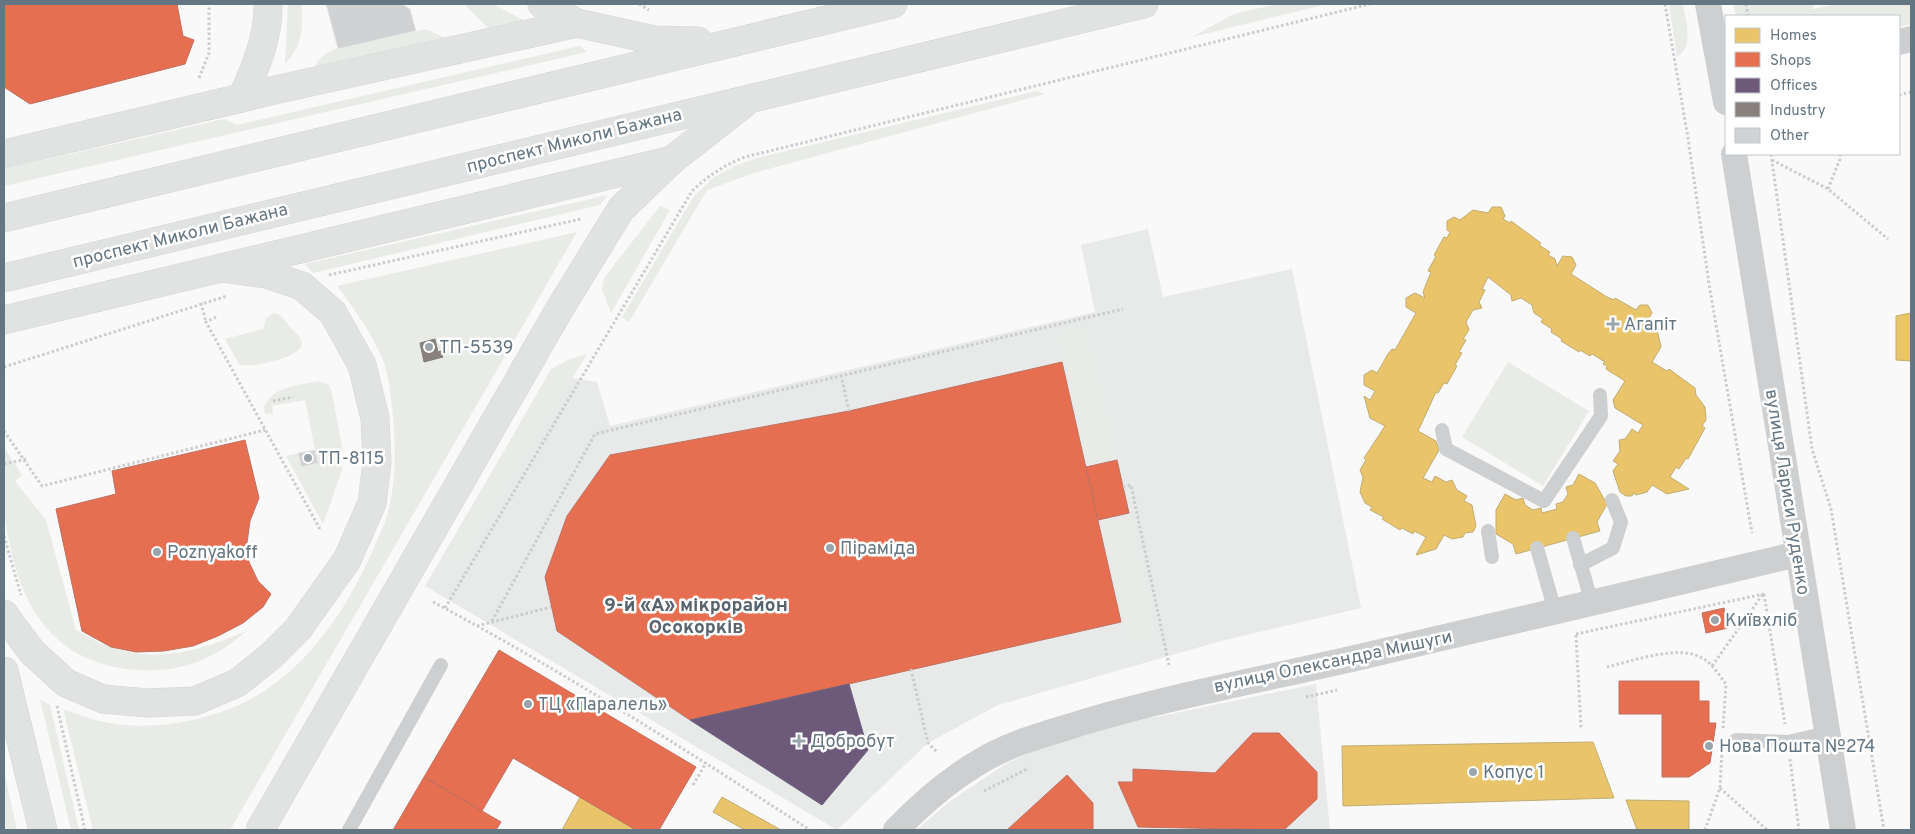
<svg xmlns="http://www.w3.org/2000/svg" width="1915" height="834" viewBox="0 0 1915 834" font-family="Overpass,sans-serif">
<rect width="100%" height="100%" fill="#f9f9f9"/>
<path fill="#e8e9e9" d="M 1148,229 L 1163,297 L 1292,269 L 1361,608 L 1221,641 L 998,705 L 928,743 L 837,830 L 425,586 L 549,374 L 597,382 L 610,426 L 1095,312 L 1081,245 Z
M 1316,684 L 1330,830 L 916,830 L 949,802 L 1007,763 L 1069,735 Z"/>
<path fill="#e8ebe6" d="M 288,4 L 302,4 C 302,30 304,43 285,64 Z
M 464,4 L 493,4 L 525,21 L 488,28 Z
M 1277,4 L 1328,4 L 1192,37 L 1234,14 Z
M 1669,4 L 1683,4 C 1685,21 1695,46 1677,57 Z
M 1733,4 L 1812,4 L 1814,9 L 1836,4 L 1911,4 L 1911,24 L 1899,27 L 1899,16 L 1736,16 Z
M 426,29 L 447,39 L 314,71 C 316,59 324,54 335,49 Z
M 580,46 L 587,52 L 4,186 L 4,169 L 224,119 L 237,125 Z
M 1037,91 L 1045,94 L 754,173 L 707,190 L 629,322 L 622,317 L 694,196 L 714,177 L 737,165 L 757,158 Z
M 608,195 L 600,205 L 313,273 L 305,264 Z
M 660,206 L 670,210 L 611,313 L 602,289 L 604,278 Z
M 577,232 L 230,830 L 93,830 L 63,709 C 75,713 87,718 99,721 C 146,732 200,723 243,703 C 306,673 347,609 374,548 C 378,537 384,527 387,516 C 397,480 396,444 392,408 C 390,392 389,375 383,360 C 372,334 354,308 337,286 Z
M 274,313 C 282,314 286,322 291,328 C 295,332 302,338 302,344 C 301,358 249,369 239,364 L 225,339 L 263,329 L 266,318 Z
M 1087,328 L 1116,457 L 1088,463 L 1059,334 Z
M 587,354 L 464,555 L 443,559 L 551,369 L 570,359 Z
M 1508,362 L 1589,411 L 1543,486 L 1462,437 Z
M 318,381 L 329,385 L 332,393 L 342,446 L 342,470 L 323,524 L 286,456 L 315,450 L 305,400 L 272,406 L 273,413 L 265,414 L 264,407 C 273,386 297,386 318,381 Z
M 4,447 L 22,475 L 15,481 L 46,520 L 76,630 C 86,635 97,643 107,646 C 157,664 200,651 246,631 C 214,660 180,673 136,670 C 43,662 15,594 4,511 C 1,491 4,468 4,447 Z
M 1130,516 L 1157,635 L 1129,641 L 1102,523 Z
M 40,699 L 50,705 L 79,830 L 71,830 Z
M 4,771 L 17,830 L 4,830 Z"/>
<path fill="#e9c46a" stroke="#c1ad72" d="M 1492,207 L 1501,207 L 1505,216 L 1503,219 L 1510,223 L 1511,221 L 1541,243 L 1539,245 L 1550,252 L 1548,255 L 1555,259 L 1557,266 L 1563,256 L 1572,257 L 1576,265 L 1571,274 L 1607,297 L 1614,300 L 1615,298 L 1636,310 L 1640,305 L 1648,305 L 1652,313 L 1644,326 L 1652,331 L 1656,325 L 1661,347 L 1652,362 L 1667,371 L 1669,369 L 1695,388 L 1696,395 L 1705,407 L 1706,420 L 1702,426 L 1705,428 L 1688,459 L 1686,458 L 1679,469 L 1676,467 L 1670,477 L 1689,489 L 1667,494 L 1652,485 L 1647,492 L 1636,495 L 1633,493 L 1632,496 L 1626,496 L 1620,492 L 1613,471 L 1618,464 L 1613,461 L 1620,451 L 1619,440 L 1625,439 L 1632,429 L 1638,433 L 1643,425 L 1615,408 L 1613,400 L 1625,381 L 1606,369 L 1607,366 L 1603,364 L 1605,362 L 1592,354 L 1590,356 L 1580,350 L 1579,352 L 1561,341 L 1562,339 L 1551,332 L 1552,329 L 1541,322 L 1543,319 L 1534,313 L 1532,305 L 1521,298 L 1512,301 L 1511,295 L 1488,277 L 1482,289 L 1485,290 L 1479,302 L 1482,308 L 1473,310 L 1466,322 L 1469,330 L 1463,339 L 1466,340 L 1459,352 L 1462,353 L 1455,365 L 1457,366 L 1447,384 L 1444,383 L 1438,393 L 1436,392 L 1418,431 L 1436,441 L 1439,450 L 1423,478 L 1432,482 L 1435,476 L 1446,482 L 1452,480 L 1457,490 L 1467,496 L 1464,501 L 1472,505 L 1476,526 L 1473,532 L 1465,533 L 1463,537 L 1452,539 L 1444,535 L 1436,549 L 1416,555 L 1426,537 L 1414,531 L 1413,534 L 1402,528 L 1400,530 L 1382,519 L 1384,517 L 1370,510 L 1372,507 L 1365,503 L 1360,492 L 1363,477 L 1360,470 L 1366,460 L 1364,458 L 1385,426 L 1370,418 L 1364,396 L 1370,400 L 1375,391 L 1364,385 L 1364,375 L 1372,370 L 1377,373 L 1388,354 L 1392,349 L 1395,350 L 1416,313 L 1406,307 L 1406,298 L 1415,293 L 1425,298 L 1423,292 L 1431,272 L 1428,271 L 1436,256 L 1434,255 L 1444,237 L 1447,238 L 1450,232 L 1447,230 L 1447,221 L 1454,217 L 1460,220 L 1473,210 L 1488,213 Z
M 1911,313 L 1911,361 L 1896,360 L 1896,316 Z
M 1579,474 L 1595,483 L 1607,504 L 1597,522 L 1600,531 L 1516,554 L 1513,544 L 1496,534 L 1496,510 L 1505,494 L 1516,500 L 1523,498 L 1525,505 L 1533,510 L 1541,508 L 1542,513 L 1557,509 L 1556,504 L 1563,502 L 1568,494 L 1566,487 L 1573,485 Z
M 1593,742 L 1614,798 L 1343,806 L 1342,746 Z
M 580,797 L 636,830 L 562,830 Z
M 722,797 L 781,830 L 745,830 L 713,812 Z
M 1626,800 L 1689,801 L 1689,830 L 1637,830 Z"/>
<path fill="#e76f51" stroke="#c07160" d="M 4,4 L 177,4 L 183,36 L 194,40 L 185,64 L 30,104 L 4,87 Z
M 1062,362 L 1121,622 L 690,720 L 557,631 L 545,577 L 567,516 L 610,455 L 849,411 Z
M 245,440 L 259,498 L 250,521 L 247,543 L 249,562 L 258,581 L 271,594 L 263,607 L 243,623 L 218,636 L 193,646 L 164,651 L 136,652 L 111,647 L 82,631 L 56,509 L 116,494 L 112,471 Z
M 1117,460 L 1129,513 L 1098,520 L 1086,467 Z
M 1724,608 L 1728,628 L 1706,633 L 1702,613 Z
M 499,650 L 696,767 L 659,830 L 636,830 L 513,758 L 482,811 L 424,777 Z
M 1619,681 L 1699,681 L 1699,701 L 1709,701 L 1709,723 L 1716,723 L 1710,763 L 1689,777 L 1662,777 L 1662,714 L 1619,714 Z
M 1253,733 L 1279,733 L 1317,772 L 1317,799 L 1284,830 L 1138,827 L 1118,782 L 1133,782 L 1133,769 L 1215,773 Z
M 1067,775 L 1093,803 L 1093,830 L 1007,830 Z
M 424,777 L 501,822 L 496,830 L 393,830 Z"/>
<path fill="#6d597a" stroke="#6b627d" d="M 849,684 L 868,750 L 822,805 L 690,720 Z"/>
<path fill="#8a817c" stroke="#7f7e7e" d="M 435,339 L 438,352 L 441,351 L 443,357 L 424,362 L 420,343 Z"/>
<path fill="#d0d2d3" stroke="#e8e8e8" d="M 326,4 L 402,4 L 410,9 L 416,31 L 338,49 Z
M 315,450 L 318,463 L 301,467 L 298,453 Z"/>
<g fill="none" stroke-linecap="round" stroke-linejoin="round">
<defs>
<path id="secondary" d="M 542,4 L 577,23
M 242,98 C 255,69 269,36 268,4
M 4,614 L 32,652 L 66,683 L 103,699 L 148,703 L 195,701 L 237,683 L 271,656 L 298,629 L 347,560 L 372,503 L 377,462 L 375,418 L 362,365 L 333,313 L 302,286 L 266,274 L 221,268
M 4,671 L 43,830
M 260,830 L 559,310 L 621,209 L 672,160"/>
<path id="highway" d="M 4,154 L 275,90 L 577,23 L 654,40 L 698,41
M 4,218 L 893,4
M 4,278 L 1144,4
M 4,320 L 672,160 L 746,102"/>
</defs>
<use href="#secondary" stroke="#d5d6d7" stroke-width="29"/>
<use href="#highway" stroke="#d5d6d6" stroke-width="29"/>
<path stroke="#cbcccd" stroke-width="3" stroke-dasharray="2.5 2.5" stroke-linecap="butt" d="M 639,4 L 649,10
M 1665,4 L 1688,138 L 1709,284 L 1752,533
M 1746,4 L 1748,16
M 199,78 L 209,53 L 209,4
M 1899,95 L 1911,92
M 1771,154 L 1812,449 L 1831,509 L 1884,830
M 1772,160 L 1828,189 L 1888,239
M 1828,189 L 1840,159 L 1840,154
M 329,275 L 581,219
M 201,303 L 206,322
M 216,317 L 206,322 L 321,531
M 4,367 L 227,296
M 841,375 L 849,411
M 273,401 L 293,397
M 4,431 L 42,486 L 265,430
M 4,464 L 27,459
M 1123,487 L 1131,485 L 1169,665
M 4,536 L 21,595
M 1764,594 L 1785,724
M 433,602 C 563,671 687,751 810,830
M 445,608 L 692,191 C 708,176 724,165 745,157 L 1370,4
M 492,621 L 595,434 L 1123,309
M 477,626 L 551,607
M 1576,634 L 1764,594
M 1576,635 L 1581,728
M 1712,666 L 1763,594
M 1607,667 C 1632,661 1680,644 1702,658 C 1712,663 1719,675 1726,684 L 1723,728
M 911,669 L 928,743 L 937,752
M 1306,697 L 1337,690
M 57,706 L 85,830
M 1790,759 L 1799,830
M 693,785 L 706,763
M 1720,788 L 1767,830
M 984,791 L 1029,768
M 1705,830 L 1720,788 L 1722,751"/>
<path stroke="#cecfd0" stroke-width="14" d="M 1442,430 L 1446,449 L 1544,501 L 1601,416 L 1600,395
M 1488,531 L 1492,557
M 1573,538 L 1592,603
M 1537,548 L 1555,611
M 1580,565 L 1613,548 L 1621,522 L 1612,500
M 1736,740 L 1788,742 L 1827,733
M 349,830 L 441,665"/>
<path stroke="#cecfd0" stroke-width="26" d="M 1708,4 L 1726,102
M 1899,42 L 1911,39
M 1734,154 L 1843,830
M 896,830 C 921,804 950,779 981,761 C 1012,742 1050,733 1084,722 C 1176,695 1270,678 1364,656 C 1509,622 1653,589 1798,554"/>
<use href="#secondary" stroke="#e1e2e2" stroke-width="28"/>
<use href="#highway" stroke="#e1e2e2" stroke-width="28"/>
</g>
<g fill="#99a4ac" stroke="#fff" stroke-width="2">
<path d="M1610.5 316.5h5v5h5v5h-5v5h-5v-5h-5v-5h5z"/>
<circle cx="429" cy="347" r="5"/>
<circle cx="308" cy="458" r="5"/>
<circle cx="830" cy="548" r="5"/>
<circle cx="157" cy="552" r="5"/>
<circle cx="1715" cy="620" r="5"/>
<circle cx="528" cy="704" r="5"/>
<path d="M796.5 733.5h5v5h5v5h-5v5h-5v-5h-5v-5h5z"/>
<circle cx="1709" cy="746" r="5"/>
<circle cx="1473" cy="772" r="5"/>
</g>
<g text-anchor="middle" stroke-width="5" stroke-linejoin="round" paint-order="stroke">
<g font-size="18" fill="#657683" stroke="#fff">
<text transform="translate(574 140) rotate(-14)" y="6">проспект Миколи Бажана</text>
<text transform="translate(180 235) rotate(-14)" y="6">проспект Миколи Бажана</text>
<text transform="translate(1788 492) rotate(81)" y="6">вулиця Лариси Руденко</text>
<text transform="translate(1333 661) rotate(-12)" y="6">вулиця Олександра Мишуги</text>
</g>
<g font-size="18" fill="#657683" stroke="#fff" text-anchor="start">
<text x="1624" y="330">Агапіт</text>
<text x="439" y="353">ТП-5539</text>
<text x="318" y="464">ТП-8115</text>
<text x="840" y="554">Піраміда</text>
<text x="167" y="558">Poznyakoff</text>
<text x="1725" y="626">Київхліб</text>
<text x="538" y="710">ТЦ «Паралель»</text>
<text x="810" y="747">Добробут</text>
<text x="1719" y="752">Нова Пошта №274</text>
<text x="1483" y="778">Копус 1</text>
</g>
<g font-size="19" font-weight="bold" fill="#57646e" stroke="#fff">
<text x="696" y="611">9-й «А» мікрорайон<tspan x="696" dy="22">Осокорків</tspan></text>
</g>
</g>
<rect width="1915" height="834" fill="none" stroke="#657683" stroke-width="10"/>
<rect x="1725" y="15" width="175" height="140" fill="#ffffff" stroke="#c1c8cd"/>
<rect x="1735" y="28" width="25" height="15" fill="#e9c46a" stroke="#c1c8cd"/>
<text x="1770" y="40" font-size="15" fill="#657683">Homes</text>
<rect x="1735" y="52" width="25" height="15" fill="#e76f51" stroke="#c1c8cd"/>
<text x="1770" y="65" font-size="15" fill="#657683">Shops</text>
<rect x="1735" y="78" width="25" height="15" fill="#6d597a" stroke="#c1c8cd"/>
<text x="1770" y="90" font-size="15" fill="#657683">Offices</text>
<rect x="1735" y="102" width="25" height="15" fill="#8a817c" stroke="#c1c8cd"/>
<text x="1770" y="115" font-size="15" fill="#657683">Industry</text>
<rect x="1735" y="128" width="25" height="15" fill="#d0d2d3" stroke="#c1c8cd"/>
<text x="1770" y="140" font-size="15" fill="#657683">Other</text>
</svg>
